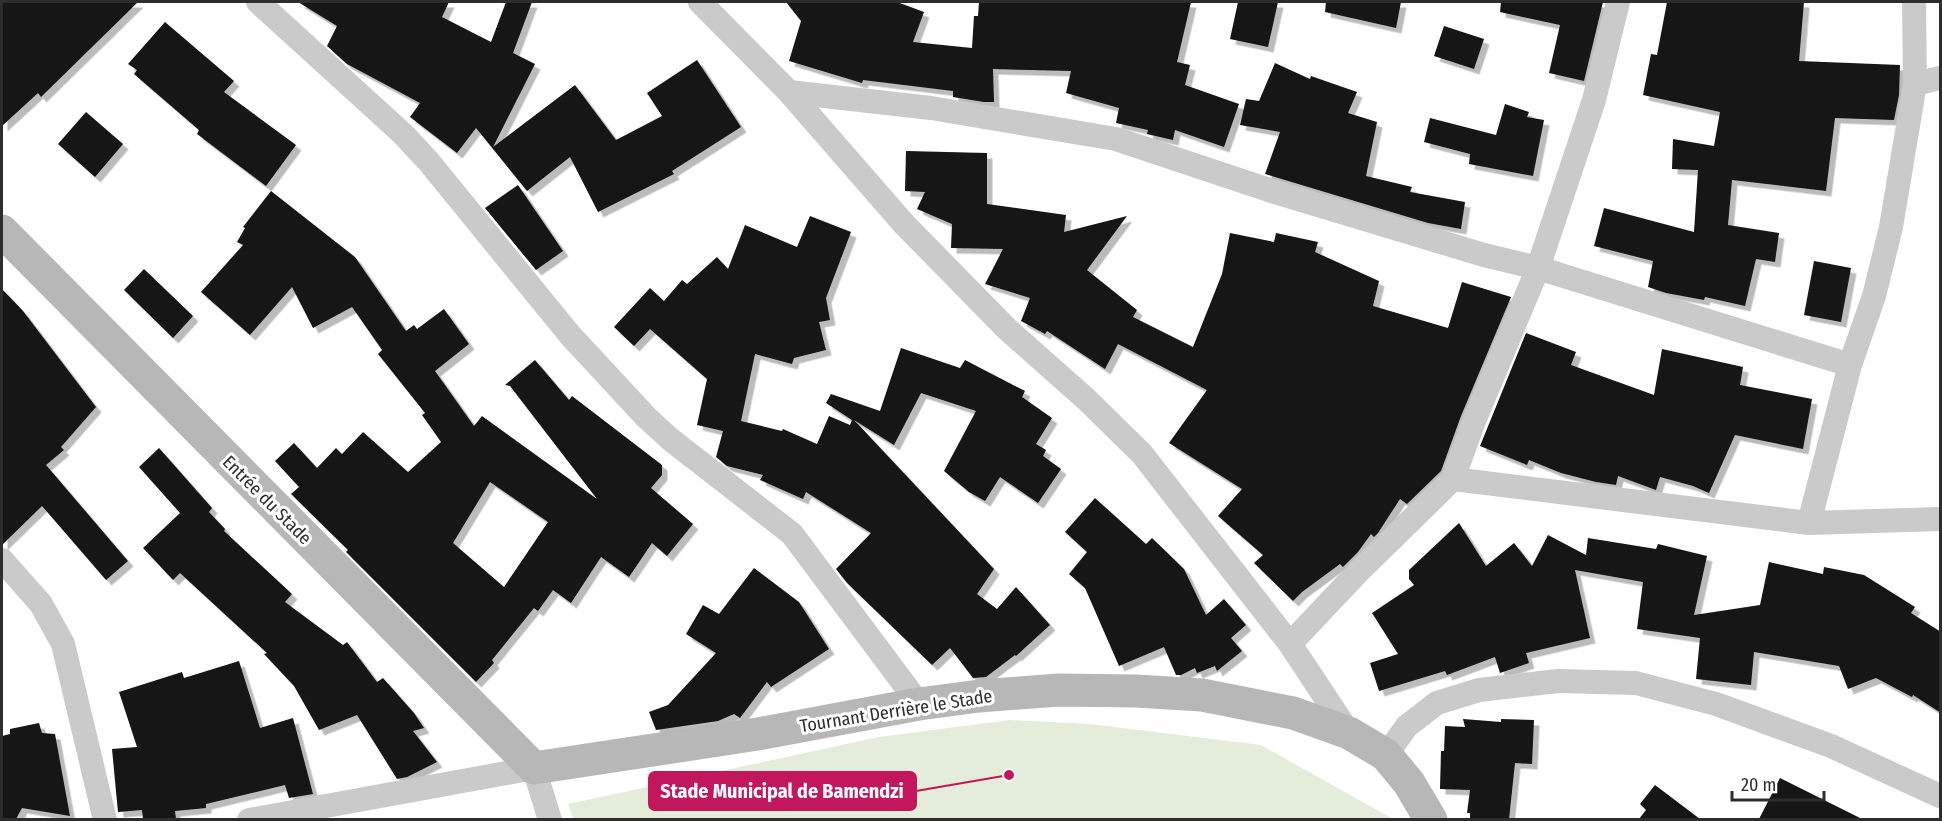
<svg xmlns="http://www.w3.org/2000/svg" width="1942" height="821" viewBox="0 0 1942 821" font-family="'Fira Sans Condensed',sans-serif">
<defs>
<filter id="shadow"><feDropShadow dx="5.5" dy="5.5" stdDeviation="0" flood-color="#0004"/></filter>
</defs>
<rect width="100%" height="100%" fill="#fff"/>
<path fill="#e4ecda" d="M 1010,720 L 1090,724 L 1261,745 L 1393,819 L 574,820 L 568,804 L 879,737 Z"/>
<path fill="#141414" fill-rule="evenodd" filter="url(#shadow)" d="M 2,2 L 138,2 L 41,97 L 38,93 L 2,126 Z
M 298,2 L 449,2 L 442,17 L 491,42 L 506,2 L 532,2 L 513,53 L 535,64 L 493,147 L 575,85 L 616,140 L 662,116 L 647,93 L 697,60 L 741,127 L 672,171 L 674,174 L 598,212 L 570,157 L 527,191 L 476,128 L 457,153 L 410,117 L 420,103 L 347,64 L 327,46 L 337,26 Z
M 786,2 L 897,2 L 924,12 L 913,42 L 972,48 L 974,16 L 978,16 L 979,2 L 1191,2 L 1177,62 L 1190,65 L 1185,85 L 1239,104 L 1224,147 L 1175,130 L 1173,140 L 1147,134 L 1148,130 L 1116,123 L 1119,108 L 1066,93 L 1071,71 L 993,69 L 994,102 L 984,102 L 953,97 L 953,91 L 863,80 L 862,83 L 789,61 L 801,21 Z
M 1238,2 L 1278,2 L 1268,47 L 1230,39 Z
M 1326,2 L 1401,2 L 1396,28 L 1325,12 Z
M 1501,2 L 1603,2 L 1584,81 L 1549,73 L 1560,25 L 1500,12 Z
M 1667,2 L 1804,2 L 1799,61 L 1900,65 L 1899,95 L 1894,120 L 1835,118 L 1826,191 L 1732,180 L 1728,225 L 1779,233 L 1775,262 L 1756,259 L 1745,306 L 1705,297 L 1704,300 L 1666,293 L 1648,287 L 1653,261 L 1594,246 L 1604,208 L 1694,232 L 1698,170 L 1672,169 L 1673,139 L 1714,146 L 1720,112 L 1643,95 L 1651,54 L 1657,55 Z
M 165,22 L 234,81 L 224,92 L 296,145 L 266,186 L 197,134 L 199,130 L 134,74 L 137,70 L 128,64 Z
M 1444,26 L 1484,39 L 1474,69 L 1434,56 Z
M 1275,63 L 1310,79 L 1311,76 L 1357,92 L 1348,113 L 1377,122 L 1366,176 L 1412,187 L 1410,192 L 1465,202 L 1461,229 L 1428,223 L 1265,174 L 1280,132 L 1240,125 L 1246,99 L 1259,101 Z
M 1505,104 L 1529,112 L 1527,117 L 1544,120 L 1533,176 L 1469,164 L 1470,154 L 1424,142 L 1430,118 L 1496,135 Z
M 86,112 L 123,144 L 95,177 L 58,144 Z
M 906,151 L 987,153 L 987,204 L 1066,215 L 1064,232 L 1127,216 L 1087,270 L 1137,310 L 1133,317 L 1193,347 L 1222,274 L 1230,233 L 1274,242 L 1276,233 L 1318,242 L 1315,252 L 1379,281 L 1373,306 L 1448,328 L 1462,282 L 1511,297 L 1461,416 L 1441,471 L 1407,504 L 1400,499 L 1378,533 L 1374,537 L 1371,534 L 1358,552 L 1343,567 L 1340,564 L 1302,592 L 1293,601 L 1254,563 L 1263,555 L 1218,516 L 1242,489 L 1169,443 L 1207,390 L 1118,344 L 1105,369 L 1047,331 L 1045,334 L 1021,321 L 1030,298 L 985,284 L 1003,249 L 951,248 L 952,224 L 917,209 L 925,192 L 905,191 Z
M 518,185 L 563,251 L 536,270 L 485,208 Z
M 271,191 L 355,257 L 406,331 L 414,325 L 417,329 L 444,309 L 469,344 L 435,371 L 474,426 L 482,416 L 597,499 L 510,386 L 505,385 L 535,360 L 569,400 L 572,396 L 662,465 L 662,475 L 651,488 L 693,524 L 667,556 L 652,543 L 629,577 L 601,557 L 571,603 L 553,590 L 538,611 L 534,608 L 492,660 L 494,663 L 476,682 L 346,552 L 348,550 L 291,494 L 299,487 L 275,461 L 294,443 L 317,468 L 336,448 L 342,454 L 363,432 L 408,472 L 441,442 L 422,415 L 425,413 L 378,354 L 382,350 L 352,307 L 313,328 L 292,287 L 250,335 L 201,292 L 243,245 L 237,242 L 245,228 L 243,227 ZM 490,482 L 548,522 L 504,587 L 453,543 Z
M 810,216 L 851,232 L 826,298 L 830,320 L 819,322 L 826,350 L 794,358 L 792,364 L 755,354 L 741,421 L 782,431 L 783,429 L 817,444 L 829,416 L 850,425 L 852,420 L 826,403 L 831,394 L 880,411 L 901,348 L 960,368 L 965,360 L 1025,391 L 1022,397 L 1052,418 L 1036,444 L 1046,450 L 1043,456 L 1061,469 L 1038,503 L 1000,477 L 985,501 L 969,492 L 944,471 L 976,411 L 921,393 L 894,445 L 854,420 L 994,569 L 977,594 L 997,609 L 1016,587 L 1050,625 L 1016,656 L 1015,655 L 986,677 L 973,678 L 950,648 L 932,665 L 847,583 L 836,569 L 871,533 L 806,492 L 803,499 L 760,480 L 763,475 L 727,466 L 716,457 L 723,431 L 697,425 L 707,379 L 650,329 L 634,346 L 614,327 L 650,288 L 664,301 L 682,280 L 687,284 L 717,257 L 728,269 L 745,225 L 797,247 Z
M 1814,261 L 1851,268 L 1841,322 L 1804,315 Z
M 144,269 L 193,316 L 173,338 L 124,290 Z
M 2,289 L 23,311 L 96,407 L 61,447 L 64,450 L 46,465 L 128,561 L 106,580 L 42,506 L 2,545 Z
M 1526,333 L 1576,352 L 1571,365 L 1654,395 L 1662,349 L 1743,367 L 1740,385 L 1812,399 L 1803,449 L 1735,435 L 1709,493 L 1693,486 L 1660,477 L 1656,490 L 1618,476 L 1616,485 L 1596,482 L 1561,473 L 1529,460 L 1527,465 L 1480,446 Z
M 159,448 L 212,508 L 209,512 L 225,529 L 224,531 L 292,594 L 285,602 L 343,645 L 347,642 L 377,682 L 383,678 L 414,713 L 424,728 L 413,731 L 437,762 L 407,777 L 397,779 L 357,715 L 319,730 L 294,686 L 264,654 L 267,653 L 180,573 L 173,580 L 143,548 L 180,513 L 139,467 Z
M 1095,498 L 1146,544 L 1152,538 L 1184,569 L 1206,615 L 1224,599 L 1246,625 L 1231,638 L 1242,651 L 1217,671 L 1215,666 L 1197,673 L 1195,668 L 1181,675 L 1176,675 L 1164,647 L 1119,666 L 1085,588 L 1069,574 L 1087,552 L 1065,532 Z
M 1459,523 L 1486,566 L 1514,543 L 1532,566 L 1548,535 L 1586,555 L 1588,538 L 1656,549 L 1658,544 L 1707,556 L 1694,615 L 1760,605 L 1769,562 L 1823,574 L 1824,567 L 1864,575 L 1915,607 L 1911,613 L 1941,632 L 1941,713 L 1913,695 L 1912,697 L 1876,678 L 1848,689 L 1839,666 L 1754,652 L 1751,685 L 1696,679 L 1700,638 L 1637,629 L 1643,582 L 1575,570 L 1590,638 L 1526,653 L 1529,663 L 1500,673 L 1495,657 L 1447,675 L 1445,671 L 1379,691 L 1370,663 L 1398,654 L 1372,613 L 1414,585 L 1409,579 L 1409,570 Z
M 754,568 L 799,602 L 829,649 L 771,687 L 767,682 L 740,718 L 734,714 L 718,721 L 656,730 L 649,712 L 668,705 L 716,653 L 686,634 L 703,605 L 719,614 Z
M 239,661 L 260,728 L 293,718 L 313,794 L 289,798 L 285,785 L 206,804 L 206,808 L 175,811 L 176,819 L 143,819 L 142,810 L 118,812 L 112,749 L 137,747 L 119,692 L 182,672 L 184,678 Z
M 1463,719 L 1501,722 L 1501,719 L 1534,720 L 1532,764 L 1515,763 L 1509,819 L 1470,819 L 1470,813 L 1467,813 L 1470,790 L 1440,789 L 1441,751 L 1444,751 L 1445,726 L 1465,727 Z
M 39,723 L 42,733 L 55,734 L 70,816 L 22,808 L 16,819 L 2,819 L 2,736 L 10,734 L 10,729 Z
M 1780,778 L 1862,819 L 1759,819 Z
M 1655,785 L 1700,819 L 1639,819 L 1646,810 L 1640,804 Z"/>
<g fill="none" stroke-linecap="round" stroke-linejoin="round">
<path stroke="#cacaca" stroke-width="24" d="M 258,2 L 403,134 L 429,162 L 570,335 L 646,417 L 670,439 L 792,534 L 919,704
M 700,2 L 789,92 L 904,224 L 1007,329 L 1086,399 L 1142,454 L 1290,644 L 1349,733
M 1915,84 L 1940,78
M 789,92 L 931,108 L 1116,139 L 1278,193 L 1484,255 L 1538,268 L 1850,365
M 1453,479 L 1809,523 L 1940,519
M 1809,523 L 1850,365 L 1874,296 L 1891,227 L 1915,84 L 1914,2
M 2,560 L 41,604 L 63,644 L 105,820
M 1290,644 L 1358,572 L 1453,479 L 1474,421 L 1538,268 L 1594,100 L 1618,2
M 1386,755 L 1407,726 L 1437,703 L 1479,690 L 1558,681 L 1636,683 L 1716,704 L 1831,746 L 1940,796
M 249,820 L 534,768 L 550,820"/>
<path stroke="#b7b7b7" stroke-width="33" d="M 2,231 L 534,768 L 758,734 L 919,704 L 979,696 L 1059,690 L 1136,691 L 1202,695 L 1293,713 L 1349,733 L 1386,755 L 1409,783 L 1431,820"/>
</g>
<g text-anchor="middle" stroke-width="6" stroke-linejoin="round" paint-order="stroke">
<g font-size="18" fill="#2d2d2d" stroke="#fff">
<text transform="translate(267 500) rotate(45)" y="6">Entrée du Stade</text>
<text transform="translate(896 711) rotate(-9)" y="6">Tournant Derrière le Stade</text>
</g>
</g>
<path fill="none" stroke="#c2185b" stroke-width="2" d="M1009 775L916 791"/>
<circle fill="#c2185b" stroke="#fff" stroke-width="2" cx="1009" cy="775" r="6"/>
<rect fill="#c2185b" stroke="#c2185b" stroke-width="2" x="649" y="772" width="267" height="38" rx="6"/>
<g font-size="20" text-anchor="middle" font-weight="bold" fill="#fff">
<text x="782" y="798">Stade Municipal de Bamendzi</text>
</g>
<rect width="1942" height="821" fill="none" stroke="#2d2d2d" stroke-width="6"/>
<path d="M1732 791v9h92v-9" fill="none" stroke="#2d2d2d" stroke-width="3"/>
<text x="1741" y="791" font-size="18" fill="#2d2d2d" stroke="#ffffff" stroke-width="4.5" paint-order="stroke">20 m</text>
</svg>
